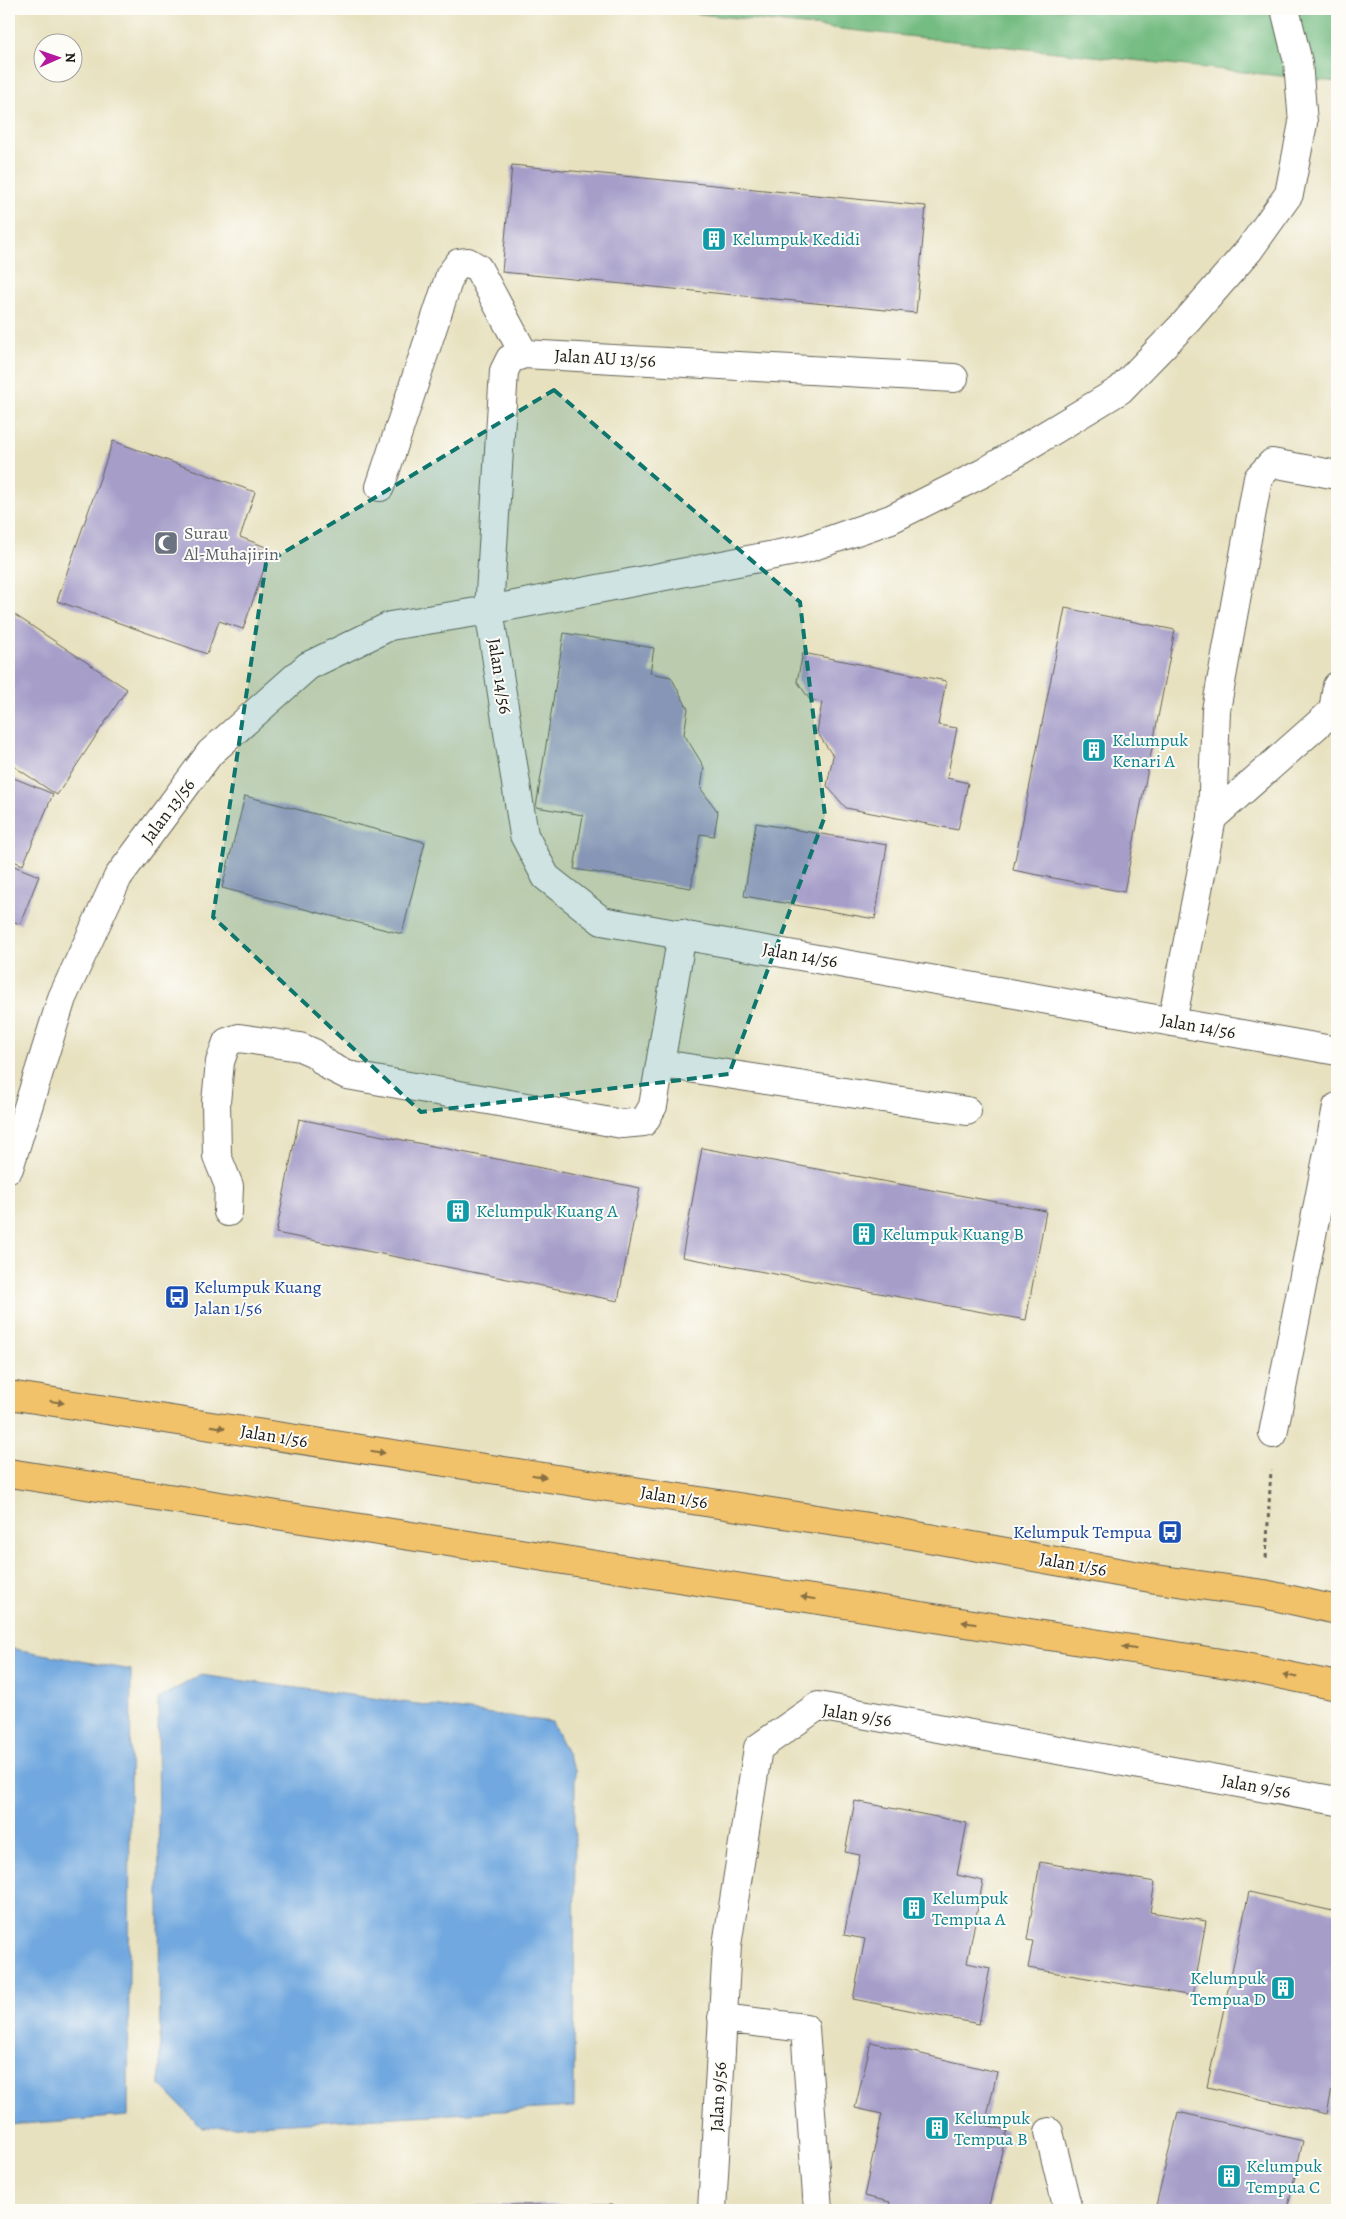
<svg xmlns="http://www.w3.org/2000/svg" width="1346" height="2219" viewBox="0 0 1346 2219" font-family="Alegreya,serif">
<rect width="100%" height="100%" fill="#fdfcf7"/>
<filter id="ink" filterUnits="userSpaceOnUse"><feTurbulence type="fractalNoise" baseFrequency=".02" numOctaves="2"/><feDisplacementMap in="SourceGraphic" scale="10" xChannelSelector="R" yChannelSelector="G"/><feConvolveMatrix kernelMatrix="1 2 1 2 8 2 1 2 1" color-interpolation-filters="sRGB"/></filter>
<filter id="wash" filterUnits="userSpaceOnUse"><feTurbulence type="fractalNoise" baseFrequency=".0096" numOctaves="4" result="noise"/><feDisplacementMap in="SourceGraphic" scale="20" xChannelSelector="R" yChannelSelector="G"/><feGaussianBlur stdDeviation="1.12" result="paint"/><feColorMatrix in="noise" values="0 0 0 0 0 0 0 0 0 0 0 0 0 0 0 0 0 1.4 0 .05"/><feComposite in="paint" operator="in"/></filter>
<g filter="url(#wash)">
<rect width="100%" height="100%" fill="#e7e1bf"/>
<path fill="#74bc82" stroke="#486c4f" d="M 653,9 L 1337,9 L 1337,82 Z"/>
<path fill="#71a8df" stroke="#46627e" d="M 9,1648 L 131,1670 L 128,2116 L 9,2125 Z
M 200,1675 L 552,1722 L 575,1770 L 574,2107 L 202,2128 L 160,2085 L 158,1699 Z"/>
<g id="blocks">
<path fill="#a69ec9" d="M 512,165 L 926,206 L 916,313 L 502,272 Z
M 113,441 L 255,492 L 240,537 L 271,549 L 243,629 L 219,621 L 207,654 L 57,601 Z
M 1065,608 L 1175,630 L 1124,892 L 1013,870 Z
M 9,611 L 127,689 L 57,795 L 9,763 Z
M 564,633 L 654,648 L 650,673 L 671,677 L 688,709 L 684,734 L 704,767 L 701,789 L 718,812 L 714,836 L 700,834 L 691,888 L 574,869 L 583,815 L 536,807 Z
M 803,653 L 946,681 L 938,725 L 957,728 L 947,778 L 968,783 L 958,830 L 846,808 L 827,786 L 833,756 L 817,732 L 822,702 L 810,700 L 797,681 Z
M 9,776 L 53,794 L 23,865 L 9,859 Z
M 245,796 L 425,842 L 402,934 L 222,888 Z
M 756,823 L 887,845 L 875,919 L 744,896 Z
M 9,864 L 39,876 L 20,924 L 9,920 Z
M 299,1119 L 640,1188 L 618,1301 L 276,1233 Z
M 702,1148 L 1046,1211 L 1026,1320 L 682,1257 Z
M 855,1801 L 967,1823 L 957,1875 L 983,1881 L 967,1963 L 990,1968 L 979,2024 L 853,1999 L 865,1939 L 844,1935 L 860,1855 L 845,1852 Z
M 1040,1862 L 1155,1882 L 1150,1912 L 1206,1921 L 1193,1996 L 1028,1968 L 1033,1941 L 1027,1940 Z
M 1249,1892 L 1337,1912 L 1337,2064 L 1327,2114 L 1207,2087 Z
M 871,2042 L 997,2072 L 985,2125 L 1007,2130 L 988,2210 L 888,2210 L 890,2202 L 864,2196 L 882,2114 L 855,2108 Z
M 1178,2112 L 1303,2141 L 1287,2210 L 1155,2210 Z
M 476,2205 L 612,2205 L 612,2210 L 476,2210 Z"/>
</g>
</g>
<g filter="url(#ink)">
<use href="#blocks" fill-opacity="0" stroke="#636155" stroke-width="1"/>
<g fill="none" stroke-linecap="round" stroke-linejoin="round">
<defs>
<path id="minor" d="M 954,378 L 524,354 L 510,359 L 504,371 L 489,610 L 524,835 L 546,877 L 602,921 L 1337,1051
M 380,487 L 450,275 L 459,263 L 468,262 L 478,268 L 524,354
M 1333,711 L 1337,686
M 1212,818 L 1216,710 L 1258,478 L 1272,463 L 1337,475
M 1172,1022 L 1212,818 L 1333,711 L 1337,711
M 662,1064 L 967,1111
M 9,1168 L 62,998 L 118,877 L 210,753 L 308,666 L 390,626 L 489,610 L 805,549 L 891,519 L 983,473 L 1120,390 L 1186,322 L 1249,250 L 1289,194 L 1303,123 L 1298,62 L 1285,9
M 228,1212 L 229,1186 L 217,1156 L 216,1102 L 220,1062 L 227,1042 L 239,1038 L 300,1047 L 314,1053 L 329,1066 L 347,1075 L 622,1124 L 644,1122 L 653,1106 L 682,934
M 1273,1434 L 1337,1107
M 722,2018 L 805,2028 L 818,2210
M 1049,2132 L 1068,2210
M 712,2210 L 727,1945 L 758,1748 L 818,1706 L 1337,1801"/>
<path id="major" d="M 9,1395 L 862,1526 L 1156,1579 L 1264,1594 L 1337,1610
M 9,1473 L 1240,1666 L 1337,1686"/>
</defs>
<use href="#minor" stroke="#636155" stroke-width="30"/>
<use href="#major" stroke="#636155" stroke-width="30"/>
<path stroke="#636155" stroke-width="3" stroke-dasharray="4 4" stroke-linecap="butt" d="M 1266,1558 L 1271,1470"/>
<use href="#minor" stroke="#fff" stroke-width="28"/>
<use href="#major" stroke="#f2c26a" stroke-width="28"/>
</g>
<defs><path id="oneway-solid" d="M-6-.8H1V-3.2L6.5 0L1 3.2V.8H-6Z" transform="scale(1.25)"/></defs>
<g fill="#876f43">
<use href="#oneway-solid" transform="translate(57 1402) rotate(9)"/>
<use href="#oneway-solid" transform="translate(218 1427) rotate(9)"/>
<use href="#oneway-solid" transform="translate(378 1452) rotate(9)"/>
<use href="#oneway-solid" transform="translate(539 1476) rotate(9)"/>
<use href="#oneway-solid" transform="translate(808 1598) rotate(-171)"/>
<use href="#oneway-solid" transform="translate(969 1623) rotate(-171)"/>
<use href="#oneway-solid" transform="translate(1129 1648) rotate(-171)"/>
<use href="#oneway-solid" transform="translate(1290 1676) rotate(-168)"/>
</g>
</g>
<path fill="#0f766e" fill-opacity="0.2" stroke="#0f766e" stroke-width="4" stroke-dasharray="10 6" stroke-linejoin="round" d="M 554,390 L 800,602 L 825,816 L 729,1074 L 421,1112 L 213,917 L 266,563 Z"/>
<defs>
<symbol id="building-square" viewBox="-11 -11 22 22"><rect x="-9" y="-9" width="18" height="18" rx="4" fill="#0f9aa8" stroke="#fdfcf7"/><path d="M-4-6H4V6H1V3H-1V6H-4ZM-2.5-4.3h1.7v1.8h-1.7ZM.8-4.3h1.7v1.8H.8ZM-2.5-1h1.7V.8h-1.7ZM.8-1h1.7V.8H.8Z" fill="#fff"/></symbol>
<symbol id="mosque-square" viewBox="-11 -11 22 22"><rect x="-9" y="-9" width="18" height="18" rx="4" fill="#6b7280" stroke="#fdfcf7"/><path d="M3.5-4.9A6 6 0 1 0 3.5 4.9A5 5 0 1 1 3.5-4.9Z" fill="#fff"/></symbol>
<symbol id="bus-square" viewBox="-11 -11 22 22"><rect x="-9" y="-9" width="18" height="18" rx="4" fill="#1a4fb4" stroke="#fdfcf7"/><path d="M-5-6H5V4H4V6H2V4H-2V6H-4V4H-5ZM-3.5-4V0h7V-4ZM-3.5 1.2v1.5H-2V1.2ZM2 1.2v1.5H3.5V1.2Z" fill="#fff"/></symbol>
</defs>
<g fill-rule="evenodd">
<use href="#building-square" x="700" y="225" width="28" height="28"/>
<use href="#mosque-square" x="152" y="529" width="28" height="28"/>
<use href="#building-square" x="1080" y="736" width="28" height="28"/>
<use href="#building-square" x="444" y="1197" width="28" height="28"/>
<use href="#building-square" x="850" y="1220" width="28" height="28"/>
<use href="#bus-square" x="163" y="1283" width="28" height="28"/>
<use href="#bus-square" x="1156" y="1518" width="28" height="28"/>
<use href="#building-square" x="900" y="1894" width="28" height="28"/>
<use href="#building-square" x="1269" y="1974" width="28" height="28"/>
<use href="#building-square" x="923" y="2114" width="28" height="28"/>
<use href="#building-square" x="1215" y="2162" width="28" height="28"/>
</g>
<g text-anchor="middle" stroke-width="4" stroke-linejoin="round" paint-order="stroke">
<g font-size="18" fill="#0d838f" stroke="#fdfcf7" text-anchor="start">
<text x="732" y="245">Kelumpuk Kedidi</text>
<text x="1112" y="746">Kelumpuk<tspan x="1112" dy="21">Kenari A</tspan></text>
<text x="476" y="1217">Kelumpuk Kuang A</text>
<text x="882" y="1240">Kelumpuk Kuang B</text>
<text x="932" y="1904">Kelumpuk<tspan x="932" dy="21">Tempua A</tspan></text>
<text x="1266" y="1984" text-anchor="end">Kelumpuk<tspan x="1266" dy="21">Tempua D</tspan></text>
<text x="954" y="2124">Kelumpuk<tspan x="954" dy="21">Tempua B</tspan></text>
<text x="1246" y="2172">Kelumpuk<tspan x="1246" dy="21">Tempua C</tspan></text>
</g>
<g font-size="18" fill="#1c1c1c" stroke="#fdfcf7">
<text transform="translate(605 358) rotate(3)" y="6">Jalan AU 13/56</text>
<text transform="translate(500 676) rotate(81)" y="6">Jalan 14/56</text>
<text transform="translate(168 811) rotate(-53)" y="6">Jalan 13/56</text>
<text transform="translate(800 955) rotate(10)" y="6">Jalan 14/56</text>
<text transform="translate(1198 1026) rotate(10)" y="6">Jalan 14/56</text>
<text transform="translate(274 1436) rotate(9)" y="6">Jalan 1/56</text>
<text transform="translate(674 1497) rotate(9)" y="6">Jalan 1/56</text>
<text transform="translate(1073 1564) rotate(10)" y="6">Jalan 1/56</text>
<text transform="translate(857 1715) rotate(9)" y="6">Jalan 9/56</text>
<text transform="translate(1256 1786) rotate(10)" y="6">Jalan 9/56</text>
<text transform="translate(718 2097) rotate(-87)" y="6">Jalan 9/56</text>
</g>
<g font-size="18" fill="#5b616d" stroke="#fdfcf7" text-anchor="start">
<text x="184" y="539">Surau<tspan x="184" dy="21">Al-Muhajirin</tspan></text>
</g>
<g font-size="18" fill="#164399" stroke="#fdfcf7" text-anchor="start">
<text x="194" y="1293">Kelumpuk Kuang<tspan x="194" dy="21">Jalan 1/56</tspan></text>
<text x="1152" y="1538" text-anchor="end">Kelumpuk Tempua</text>
</g>
</g>
<rect width="1346" height="2219" fill="none" stroke="#fdfcf7" stroke-width="30"/>
<g transform="translate(58 58) rotate(88)"><circle r="24" fill="#fdfcf7" stroke="#a3a29f"/>
<path d="M0-4L9 19L0 12L-9 19Z" fill="#b5179e"/>
<text y="-8" font-size="14" font-weight="bold" text-anchor="middle" fill="#1c1c1c">N</text>
</g>
</svg>
